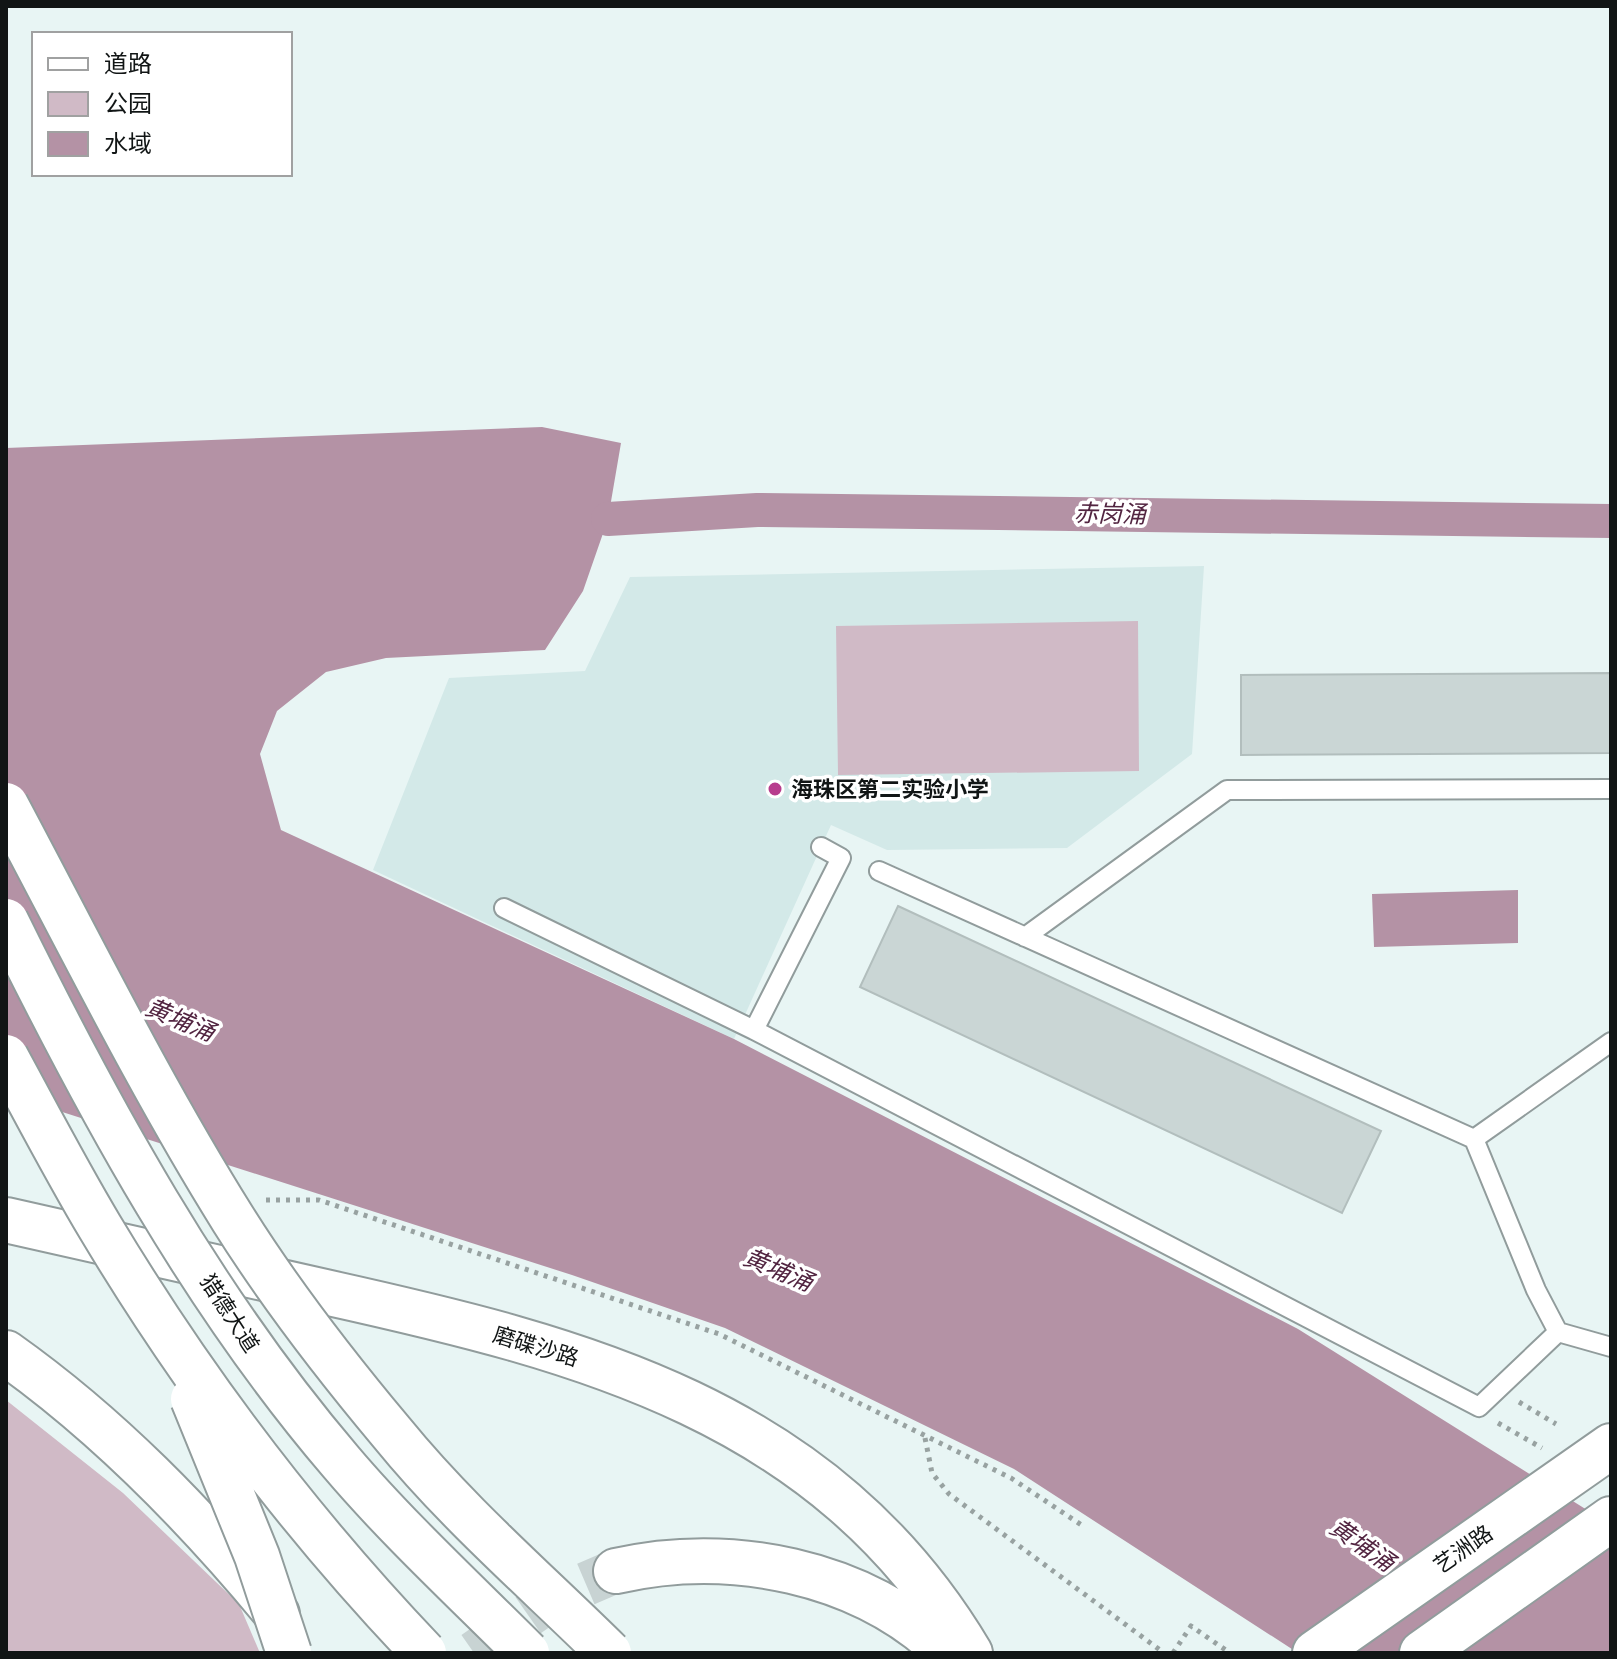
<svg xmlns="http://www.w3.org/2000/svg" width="1617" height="1659" viewBox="0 0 1617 1659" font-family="'DM Sans','Noto Sans SC',sans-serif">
<rect width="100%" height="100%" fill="#e8f5f4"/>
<path fill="#d3e9e8" d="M 1204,566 L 1192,754 L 1067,848 L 887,850 L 831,825 L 734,1039 L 373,870 L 449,678 L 585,671 L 630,577 Z"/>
<path fill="#d0bac6" d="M 1138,621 L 1139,771 L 838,775 L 836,626 Z
M 6,1400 L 123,1493 L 239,1604 L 260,1653 L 6,1653 Z"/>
<path fill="#b492a5" d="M 542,427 L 621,443 L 608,519 L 583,591 L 545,650 L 386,658 L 326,672 L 277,711 L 260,754 L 281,830 L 734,1039 L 1298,1329 L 1611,1525 L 1611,1653 L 1298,1653 L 1014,1469 L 725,1328 L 572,1275 L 6,1094 L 6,448 Z
M 1518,890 L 1518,943 L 1374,947 L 1372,894 Z"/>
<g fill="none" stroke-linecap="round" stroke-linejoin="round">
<path stroke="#b492a5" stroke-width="34" d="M 608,519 L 757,510 L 1611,521"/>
</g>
<path fill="#cad6d5" stroke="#b2bebd" stroke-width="2" d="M 1611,673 L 1611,753 L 1241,755 L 1241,675 Z
M 898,906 L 1381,1131 L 1342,1213 L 860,987 Z"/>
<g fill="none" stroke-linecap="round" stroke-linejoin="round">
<path stroke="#c8d3d3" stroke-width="44" stroke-dasharray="44 22" stroke-linecap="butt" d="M 474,1653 L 553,1598 L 616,1571"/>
<defs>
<path id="lane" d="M 821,847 L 841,858 L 754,1030 L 1479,1407 L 1558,1332
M 879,871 L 1474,1139 L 1536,1290 L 1558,1332 L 1611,1347
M 504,908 L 754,1030
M 1025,937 L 1227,790 L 1611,789
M 1474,1139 L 1611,1042"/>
<path id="secondary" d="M 6,1220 C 112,1244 219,1268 325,1292 C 582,1349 825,1410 970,1653
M 6,1353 C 109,1426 197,1517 277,1614
M 616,1571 C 729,1545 862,1570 947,1653
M 1315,1653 L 1611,1446
M 1422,1653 L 1611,1519"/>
</defs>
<use href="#lane" stroke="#919c9c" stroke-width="22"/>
<use href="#secondary" stroke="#919c9c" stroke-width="48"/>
<path stroke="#98a2a1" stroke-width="5" stroke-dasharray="4 6" stroke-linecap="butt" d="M 266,1200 L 319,1200 L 719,1334 L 1011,1478 L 1083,1526
M 1519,1402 L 1556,1424
M 1498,1423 L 1542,1448
M 925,1438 L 932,1473 L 949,1494 L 1164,1653
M 1173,1653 L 1191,1626 L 1230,1653"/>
<use href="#lane" stroke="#fff" stroke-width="18"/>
<use href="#secondary" stroke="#fff" stroke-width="44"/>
<defs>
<path id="highway-bridge" d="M 6,805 C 80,944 150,1086 233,1219 C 280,1294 335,1365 392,1433 C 457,1513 536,1581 609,1653
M 6,921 C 99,1110 203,1301 341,1462 C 396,1527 466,1592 527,1653
M 6,1057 C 37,1114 67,1172 100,1227 C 191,1379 302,1525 424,1653
M 193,1399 L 257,1556 L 289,1653"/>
</defs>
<use href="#highway-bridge" stroke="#919c9c" stroke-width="48" stroke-linecap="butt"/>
<use href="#highway-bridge" stroke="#fff" stroke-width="44"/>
</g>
<circle fill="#b73c8d" stroke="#fff" stroke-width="3" cx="775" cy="789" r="8"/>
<g text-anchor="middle" stroke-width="7" stroke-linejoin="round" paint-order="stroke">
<g font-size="22" font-weight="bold" fill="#111515" stroke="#fff" text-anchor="start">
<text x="791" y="797">海珠区第二实验小学</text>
</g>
<g font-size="22" fill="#111515" stroke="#fff">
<text transform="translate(230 1313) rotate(57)" y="8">猎德大道</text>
<text transform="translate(536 1346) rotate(17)" y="8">磨碟沙路</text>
<text transform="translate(1463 1549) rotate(-35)" y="8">艺洲路</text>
</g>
<g font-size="24" font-style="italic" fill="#522541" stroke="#fff">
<text transform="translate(1110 514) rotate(1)" y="8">赤岗涌</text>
<text transform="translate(180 1020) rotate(23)" y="8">黄埔涌</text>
<text transform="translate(778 1270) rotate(23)" y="8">黄埔涌</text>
<text transform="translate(1362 1545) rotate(35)" y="8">黄埔涌</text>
</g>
</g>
<rect width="1617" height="1659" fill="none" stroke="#111515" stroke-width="16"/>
<rect x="32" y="32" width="260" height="144" fill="#ffffff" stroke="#a0a1a1" stroke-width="2"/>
<rect x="48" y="58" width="40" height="12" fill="#ffffff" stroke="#a0a1a1" stroke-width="2"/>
<text x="104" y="72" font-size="24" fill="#111515">道路</text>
<rect x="48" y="92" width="40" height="24" fill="#d0bac6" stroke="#a0a1a1" stroke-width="2"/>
<text x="104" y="112" font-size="24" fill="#111515">公园</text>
<rect x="48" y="132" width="40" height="24" fill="#b492a5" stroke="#a0a1a1" stroke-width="2"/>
<text x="104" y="152" font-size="24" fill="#111515">水域</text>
</svg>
